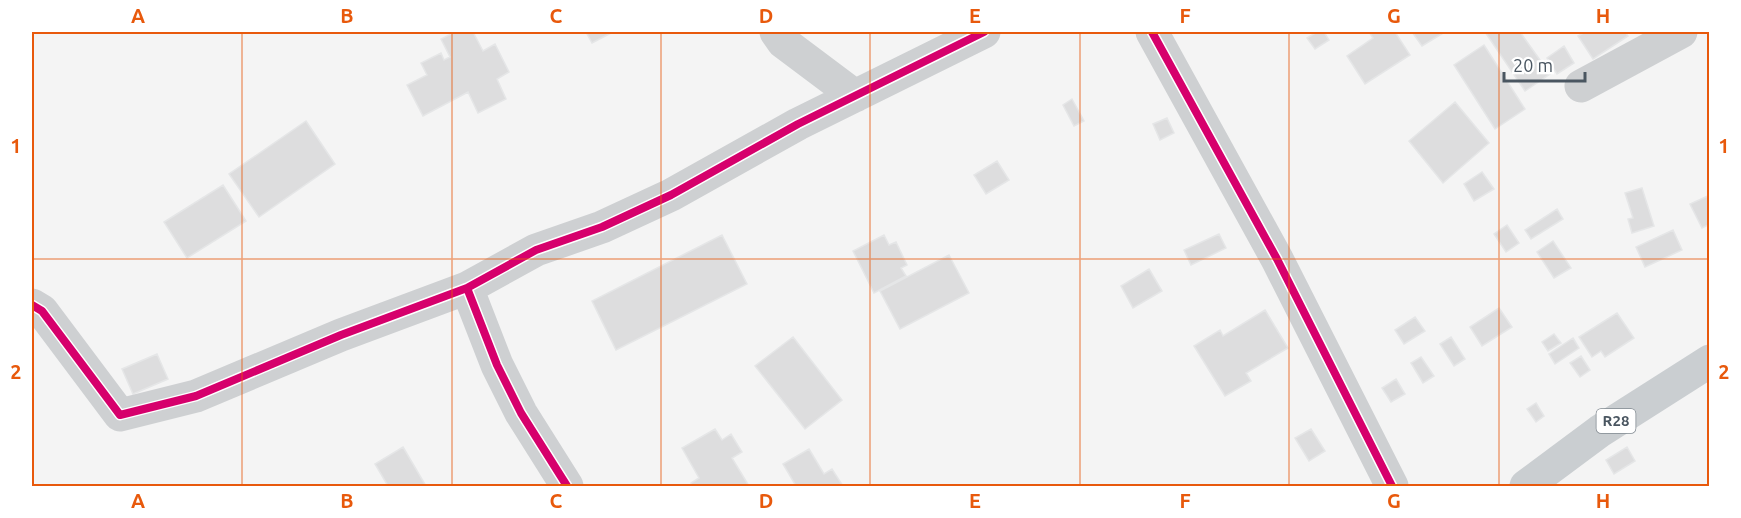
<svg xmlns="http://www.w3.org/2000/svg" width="1741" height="518" viewBox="0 0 1741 518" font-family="Ubuntu,sans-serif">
<rect width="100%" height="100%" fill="#f4f4f4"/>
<path fill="#ddddde" stroke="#e5e6e7" stroke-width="1.5" d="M 455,32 L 473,32 L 483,51 L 495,44 L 509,72 L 497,79 L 506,99 L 478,113 L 468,92 L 423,116 L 407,85 L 427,75 L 421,63 L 441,53 L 444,60 L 450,57 L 441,39 Z
M 586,32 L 610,32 L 611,33 L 592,43 Z
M 1317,32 L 1324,32 L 1329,40 L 1315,49 L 1307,38 Z
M 1369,32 L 1395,32 L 1410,55 L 1365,84 L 1347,56 L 1373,38 Z
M 1412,32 L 1445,32 L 1422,46 Z
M 1485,32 L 1520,32 L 1550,74 L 1525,91 Z
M 1585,32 L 1625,32 L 1628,36 L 1593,59 L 1578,36 Z
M 1484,45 L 1525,109 L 1495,129 L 1454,65 Z
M 1564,46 L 1574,63 L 1557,74 L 1547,58 Z
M 1072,99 L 1084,121 L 1074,126 L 1063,105 Z
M 1455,102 L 1489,143 L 1443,183 L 1409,141 Z
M 1167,118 L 1174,133 L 1160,140 L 1153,124 Z
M 306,121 L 335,164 L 259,217 L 229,174 Z
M 997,161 L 1009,180 L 986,194 L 974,175 Z
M 1482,172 L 1494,189 L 1474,201 L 1464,184 Z
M 223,185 L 246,221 L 187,258 L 164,222 Z
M 1642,188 L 1654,226 L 1632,233 L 1628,219 L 1633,218 L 1625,193 Z
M 1710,195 L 1710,224 L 1702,228 L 1690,204 Z
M 1557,209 L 1563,219 L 1531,239 L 1525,230 Z
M 1507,225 L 1519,243 L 1506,252 L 1494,234 Z
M 1673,230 L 1682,250 L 1645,267 L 1636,247 Z
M 1219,234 L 1226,248 L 1191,265 L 1184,250 Z
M 722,235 L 747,284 L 616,350 L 592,301 Z
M 884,235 L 889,245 L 896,242 L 907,265 L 901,268 L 906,276 L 874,293 L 853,251 Z
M 1553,241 L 1571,268 L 1554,278 L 1537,252 Z
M 949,255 L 969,293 L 900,329 L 880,291 Z
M 1149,269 L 1162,291 L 1133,308 L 1121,286 Z
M 1499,308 L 1512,327 L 1482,346 L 1470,327 Z
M 1265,310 L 1288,348 L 1246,373 L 1251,381 L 1225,396 L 1194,346 L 1220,330 L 1223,336 Z
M 1617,313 L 1634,338 L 1605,357 L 1601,351 L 1592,357 L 1579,337 Z
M 1415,317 L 1425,331 L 1404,344 L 1395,330 Z
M 1554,334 L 1561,343 L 1548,351 L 1542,342 Z
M 793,337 L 842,400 L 805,429 L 755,366 Z
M 1451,337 L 1465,359 L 1454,366 L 1440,344 Z
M 1573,338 L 1579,348 L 1555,364 L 1549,354 Z
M 157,354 L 168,379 L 133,394 L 122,369 Z
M 1581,356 L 1590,370 L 1580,377 L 1570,363 Z
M 1421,357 L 1434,376 L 1423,383 L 1411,363 Z
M 1396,379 L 1405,394 L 1391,402 L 1382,388 Z
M 1536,403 L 1544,416 L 1536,422 L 1527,409 Z
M 715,429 L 722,440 L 731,434 L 742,452 L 732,458 L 749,486 L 692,486 L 691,483 L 699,478 L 682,448 Z
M 1311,429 L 1325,451 L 1309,461 L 1295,438 Z
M 403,447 L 426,486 L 388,486 L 375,464 Z
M 1627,447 L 1635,461 L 1614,474 L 1606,460 Z
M 809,449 L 824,474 L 832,469 L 843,486 L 796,486 L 783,464 Z"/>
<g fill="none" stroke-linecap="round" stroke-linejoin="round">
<path stroke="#ced0d2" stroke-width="33" d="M 776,32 L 783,42 L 855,96
M 1152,32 L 1277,259 L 1392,486
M 1581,86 L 1681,32
M 32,305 L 42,311 L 120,415 L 196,396 L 341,335 L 467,288
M 567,486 L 521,413 L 497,365 L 467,288 L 536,250 L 602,227 L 671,195 L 798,124 L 984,32"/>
<path stroke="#caced1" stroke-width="33" d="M 1526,486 L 1600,431 L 1710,361"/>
<defs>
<path id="cycleway" d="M 1152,32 L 1277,259 L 1392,486
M 32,305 L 42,311 L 120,415 L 196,396 L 341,335 L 467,288
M 567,486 L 521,413 L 497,365 L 467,288 L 536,250 L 602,227 L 671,195 L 798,124 L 984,32"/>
</defs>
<use href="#cycleway" stroke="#fff" stroke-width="11"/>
<use href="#cycleway" stroke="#d6006c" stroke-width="8"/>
</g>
<path fill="none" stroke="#e8590c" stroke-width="1.5" stroke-opacity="0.55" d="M 242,32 L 242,486M 452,32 L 452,486M 661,32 L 661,486M 870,32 L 870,486M 1080,32 L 1080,486M 1289,32 L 1289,486M 1499,32 L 1499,486M 32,259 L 1710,259"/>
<g text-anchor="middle" stroke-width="6" stroke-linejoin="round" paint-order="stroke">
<rect fill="#fff" stroke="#808990" stroke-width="1.5" x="1596.5" y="409" width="39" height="24" rx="4.5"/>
<g font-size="15" font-weight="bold" fill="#4a5661">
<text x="1616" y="426">R28</text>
</g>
</g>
<rect width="1741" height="518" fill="none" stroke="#ffffff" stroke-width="66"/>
<path d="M1504 72v9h81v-9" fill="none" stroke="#4a5661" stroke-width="3"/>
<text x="1513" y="72" font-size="18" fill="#4a5661" stroke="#ffffff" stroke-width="4.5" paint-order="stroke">20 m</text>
<rect x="33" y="33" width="1675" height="452" fill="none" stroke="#e8590c" stroke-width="2"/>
<g font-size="20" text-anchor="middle" font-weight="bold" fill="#e8590c">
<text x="138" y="23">A</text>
<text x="347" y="23">B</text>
<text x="556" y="23">C</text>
<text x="766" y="23">D</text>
<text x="975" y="23">E</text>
<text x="1185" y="23">F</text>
<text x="1394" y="23">G</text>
<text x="1603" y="23">H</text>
<text x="16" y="153">1</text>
<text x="1724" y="153">1</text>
<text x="16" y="379">2</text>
<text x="1724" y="379">2</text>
<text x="138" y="508">A</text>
<text x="347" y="508">B</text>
<text x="556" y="508">C</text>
<text x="766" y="508">D</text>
<text x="975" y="508">E</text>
<text x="1185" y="508">F</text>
<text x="1394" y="508">G</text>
<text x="1603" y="508">H</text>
</g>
</svg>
